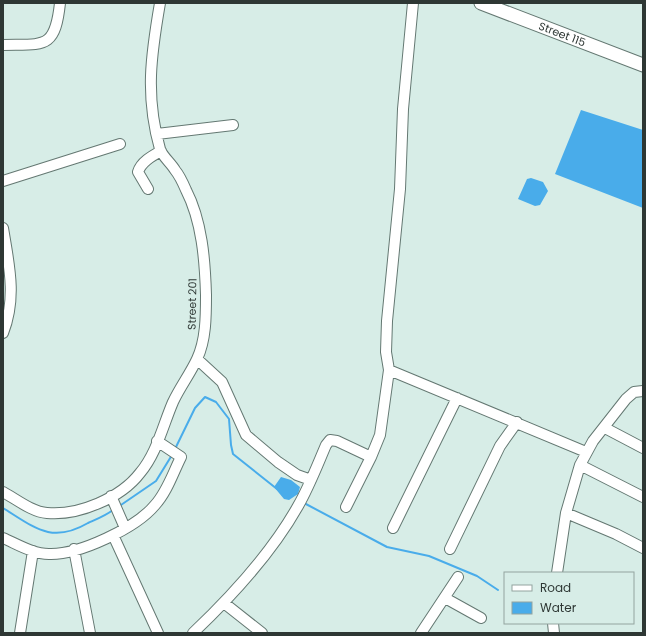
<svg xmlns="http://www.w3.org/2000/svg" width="646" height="636" viewBox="0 0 646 636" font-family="Poppins,sans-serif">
<rect width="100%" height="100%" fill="#d7ede7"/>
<path fill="#49acea" d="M 581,110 L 643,130 L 643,208 L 555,174 Z
M 531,178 L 543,182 L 548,191 L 540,205 L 535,206 L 518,199 L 527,179 Z
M 281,477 L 291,480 L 300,487 L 298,494 L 289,500 L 284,499 L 274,487 Z"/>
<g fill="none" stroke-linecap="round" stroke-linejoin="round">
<path stroke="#49acea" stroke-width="2" d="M 175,449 L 195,408 L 205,397 L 216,402 L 229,419 L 231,445 L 233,454 L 277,489
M 304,503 L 387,547 L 429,556 L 477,576 L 498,590
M 118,507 L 156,481 L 172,455
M 3,508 C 35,528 52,544 88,523 C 97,519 105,516 113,510"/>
<defs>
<path id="minor" d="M 413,3 L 403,109 L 400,189 L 387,321 L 386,352 L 389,370 L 586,452
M 3,45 C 44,44 55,50 60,3
M 157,134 L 233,125
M 3,181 L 120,144
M 148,189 L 138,172 C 141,162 152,156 161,151
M 3,228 C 9,265 17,297 3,333
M 197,359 L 222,382 L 246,435 L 278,462 L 297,475 L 311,480
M 605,428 L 643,448
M 580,465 L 643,497
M 3,492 C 16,499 32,512 47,513 C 78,516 121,498 140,473 C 157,453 163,425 173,402 C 180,387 190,374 197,359 C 206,340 206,316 206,295 C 205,260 202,221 186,190 C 183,183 180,176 175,170 C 171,163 162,156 160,149 C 145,96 151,55 160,3
M 111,496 L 125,528
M 346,507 L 371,457
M 566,513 L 616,534 L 643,548
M 393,528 L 457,398
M 113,535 L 158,633
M 3,538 C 17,544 33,554 49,554 C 79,555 136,528 155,505 C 167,492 173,473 181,457 L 157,441
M 74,549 L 90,633
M 450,549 L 500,446 L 517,422
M 557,573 L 566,513 L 580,465 L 593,441 L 626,399 L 634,392 L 643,391
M 445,598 L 481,618
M 224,603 L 262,633
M 553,623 L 554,633
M 20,633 L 33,551
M 193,633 C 232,596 271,554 298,506 C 309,487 317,466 326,445 L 330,440 L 337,441 L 371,457 L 380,435 L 389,370
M 421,633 L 458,577"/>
<g id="major">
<path id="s1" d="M 481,3 L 643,65"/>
</g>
</defs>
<use href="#minor" stroke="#647872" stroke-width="12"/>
<use href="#major" stroke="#647872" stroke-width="15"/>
<use href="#minor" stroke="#fff" stroke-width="10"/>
<use href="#major" stroke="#fff" stroke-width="13"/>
</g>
<g text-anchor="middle" stroke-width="3" stroke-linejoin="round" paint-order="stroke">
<g font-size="11" fill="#2e3734" stroke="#d7ede7">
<text dy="4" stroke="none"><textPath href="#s1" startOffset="87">Street 115</textPath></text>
<text transform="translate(192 304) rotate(-89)" y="4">Street 201</text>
</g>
</g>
<rect width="646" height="636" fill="none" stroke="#2e3734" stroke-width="8"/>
<rect x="504" y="572" width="130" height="52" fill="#d7ede7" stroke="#93a49f"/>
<rect x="512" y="585" width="20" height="6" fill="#ffffff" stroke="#93a49f"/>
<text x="540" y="592" font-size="12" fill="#2e3734">Road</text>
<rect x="512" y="602" width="20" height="12" fill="#49acea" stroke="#93a49f"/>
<text x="540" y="612" font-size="12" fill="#2e3734">Water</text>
</svg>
